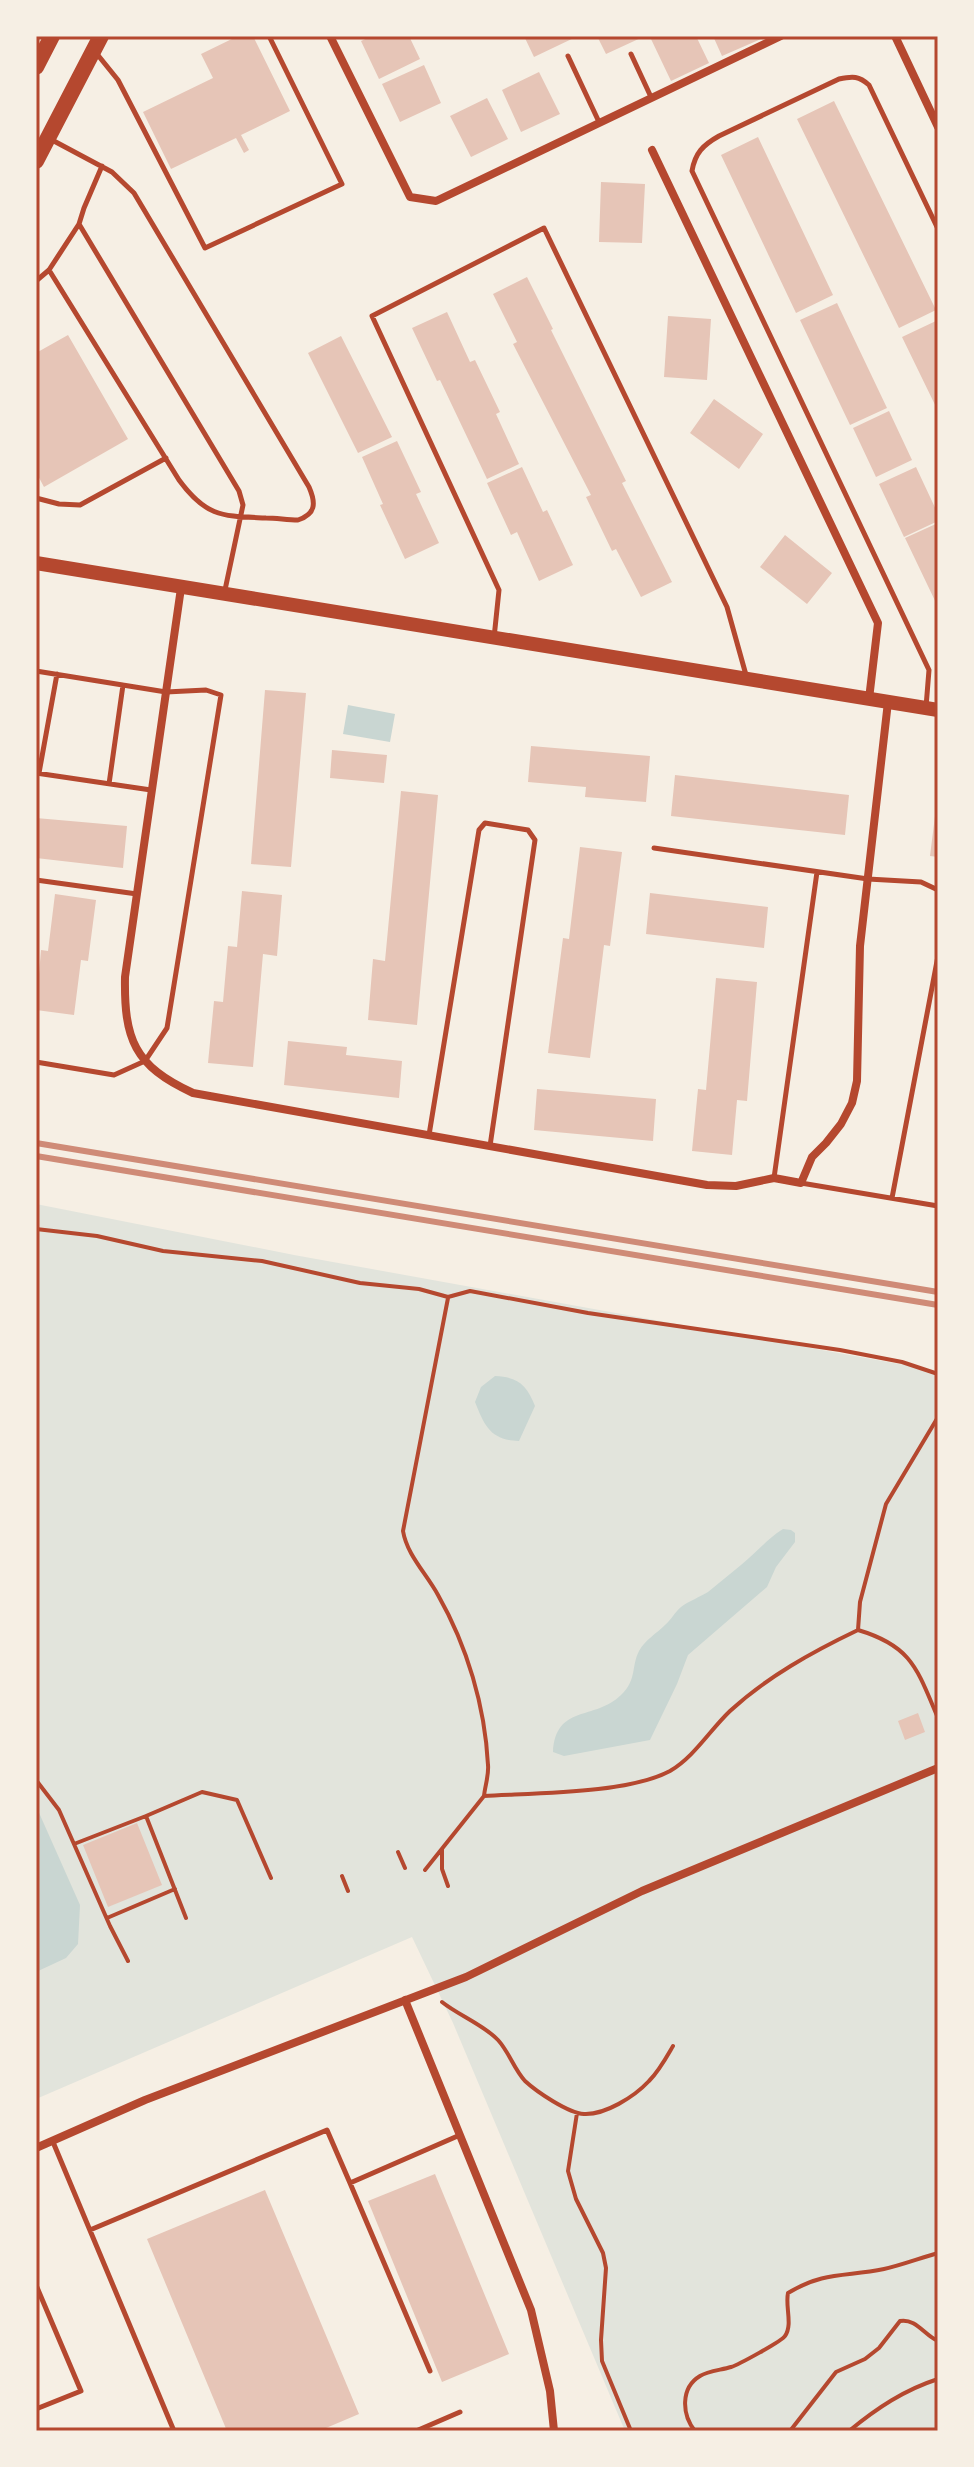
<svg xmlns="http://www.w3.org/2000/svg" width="974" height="2467" viewBox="0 0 974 2467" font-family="'Crimson Pro',serif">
<rect width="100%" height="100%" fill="#f6efe4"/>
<path fill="#e2e4dc" d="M 36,1204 L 294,1255 L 938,1371 L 938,2431 L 625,2431 L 453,2023 L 412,1937 L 36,2099 Z"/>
<path fill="#c9d6d2" d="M 348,705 L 395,714 L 390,742 L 343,734 Z
M 495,1376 C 518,1377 527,1385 535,1406 L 519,1441 C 491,1440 485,1427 475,1402 L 481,1387 Z
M 783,1529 L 791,1530 L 795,1533 L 795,1542 L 776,1567 L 767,1587 L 688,1655 L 677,1684 L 650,1740 L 564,1756 L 553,1752 C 556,1704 594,1721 621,1695 C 637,1680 631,1667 639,1651 C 645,1640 657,1633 665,1625 C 671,1620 675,1612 681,1607 C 689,1601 700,1597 708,1592 C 719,1583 730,1574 741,1565 C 756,1553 767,1539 783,1529 Z
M 36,1806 L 80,1905 L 78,1944 L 66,1958 L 36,1972 Z"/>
<path fill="#e6c5b7" d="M 238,36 L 253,36 L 290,111 L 241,135 L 249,150 L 244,153 L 236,138 L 171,169 L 143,112 L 213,78 L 201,54 Z
M 372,36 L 409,36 L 420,59 L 379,79 L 361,41 Z
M 524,36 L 578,36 L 534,57 Z
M 597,36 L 645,36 L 606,54 Z
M 658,36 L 696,36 L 709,63 L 671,81 L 651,39 Z
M 713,36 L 759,36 L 761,39 L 722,56 Z
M 424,65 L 441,103 L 400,122 L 382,84 Z
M 539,72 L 560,114 L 521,132 L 502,90 Z
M 487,98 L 508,139 L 471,157 L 450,116 Z
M 834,101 L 936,310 L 899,328 L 797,119 Z
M 758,137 L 833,295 L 796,313 L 721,155 Z
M 601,182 L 645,184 L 642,243 L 599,242 Z
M 527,277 L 553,329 L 551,330 L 626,481 L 622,483 L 672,582 L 641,597 L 616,549 L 612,551 L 586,497 L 591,495 L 513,344 L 517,342 L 493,294 Z
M 837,303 L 887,408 L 850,425 L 800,320 Z
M 447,312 L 470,362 L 475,360 L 500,412 L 496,414 L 519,464 L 487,479 L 440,380 L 437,381 L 412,328 Z
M 668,316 L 711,319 L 707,380 L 664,377 Z
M 938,320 L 938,411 L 902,337 Z
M 68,335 L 128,439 L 44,487 L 36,472 L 36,353 Z
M 341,336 L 392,437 L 358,453 L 308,353 Z
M 714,399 L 763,434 L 739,469 L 690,433 Z
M 889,411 L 912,460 L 876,477 L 853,428 Z
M 397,441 L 421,492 L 416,494 L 439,543 L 405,559 L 380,505 L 383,504 L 362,457 Z
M 522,467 L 543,512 L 547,510 L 573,565 L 539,581 L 517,532 L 511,535 L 487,483 Z
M 916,467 L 938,514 L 938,521 L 904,537 L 879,484 Z
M 938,523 L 938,607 L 905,538 Z
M 785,535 L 832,573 L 807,604 L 760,567 Z
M 265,690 L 306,693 L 291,867 L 251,864 Z
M 531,746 L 650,756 L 646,802 L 585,797 L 586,787 L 528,782 Z
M 332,750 L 387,755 L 384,783 L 330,778 Z
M 675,775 L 849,795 L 845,835 L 671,816 Z
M 401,791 L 438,795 L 417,1025 L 368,1020 L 373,959 L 385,961 Z
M 936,808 L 938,808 L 938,857 L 930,856 Z
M 36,818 L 127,826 L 123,868 L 36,858 Z
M 580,847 L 622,852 L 610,946 L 604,945 L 590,1058 L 548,1053 L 563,938 L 569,939 Z
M 242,891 L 282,895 L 277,956 L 263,954 L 253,1067 L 208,1063 L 214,1001 L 223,1002 L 228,946 L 237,947 Z
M 650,893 L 768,907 L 764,948 L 646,934 Z
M 55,894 L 96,900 L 88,961 L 81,960 L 74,1015 L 36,1010 L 41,950 L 48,951 Z
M 716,978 L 757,982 L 747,1101 L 737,1100 L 732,1155 L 692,1151 L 698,1089 L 706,1090 Z
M 288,1041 L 347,1047 L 346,1055 L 402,1061 L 399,1098 L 284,1085 Z
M 537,1089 L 656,1099 L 653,1141 L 534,1130 Z
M 918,1713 L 925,1732 L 905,1740 L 898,1721 Z
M 137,1823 L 162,1885 L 108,1907 L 83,1845 Z
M 435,2174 L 509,2354 L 442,2382 L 368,2201 Z
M 265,2190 L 359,2414 L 319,2431 L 227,2431 L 147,2239 Z"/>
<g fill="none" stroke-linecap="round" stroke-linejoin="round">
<path stroke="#b5482f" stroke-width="4" d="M 36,1229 L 97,1236 L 163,1251 L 262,1261 L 360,1283 L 419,1289 L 448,1297 L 470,1291 L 588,1313 L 840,1350 L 902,1362 L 938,1374
M 448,1298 L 403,1531 C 407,1555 426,1573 438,1595 C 467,1646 485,1706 488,1765 C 489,1775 485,1786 484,1796
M 858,1630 L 860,1602 L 886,1504 L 938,1417
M 36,1780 L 59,1810 L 110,1926 L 128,1961
M 146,1816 L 202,1792 L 237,1800 L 271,1878
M 74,1844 L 146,1816 L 186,1918
M 442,1849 L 442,1869 L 448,1886
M 398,1852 L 405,1868
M 425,1870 L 484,1796 C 533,1793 627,1794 670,1771 C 694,1757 710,1730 730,1711 C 767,1677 812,1652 858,1630 C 912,1646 917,1669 938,1718
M 342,1876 L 348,1891
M 107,1918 L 175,1889
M 442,2002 C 458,2015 484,2025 498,2040 C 509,2052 514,2069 525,2081 C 537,2092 568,2113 584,2114 C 605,2115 634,2097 649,2081 C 659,2071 666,2058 673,2046
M 577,2113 L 568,2171 L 576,2199 L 603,2253 L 606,2268 L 601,2340 L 602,2361 L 631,2431
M 695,2431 C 682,2415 680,2388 700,2376 C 708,2371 721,2370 731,2367 C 738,2365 782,2341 785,2336 C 793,2325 785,2306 788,2293 C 825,2271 845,2277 884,2269 C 902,2265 920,2258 938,2253
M 790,2431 L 836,2372 L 865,2359 L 879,2348 L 900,2321 C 916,2318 925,2336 938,2341
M 849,2431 C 877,2408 904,2390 938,2379"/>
<path stroke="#b5482f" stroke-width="5" d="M 97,54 L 118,80 L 205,248 L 342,184 L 269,36
M 631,54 L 651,97
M 568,56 L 599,122
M 79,224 L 84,208 L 102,166
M 49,270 L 179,480 C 207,518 223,516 266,518 C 277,518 287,520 298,520 C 316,514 316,503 309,487 L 134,193 L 112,172 L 52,140
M 36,281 L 49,270 L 79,224 L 239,491 L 243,505 L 225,590
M 36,498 L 59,504 L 80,505 L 166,458
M 494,638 L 499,590 L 372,316 L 544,228 L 727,607 L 746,675
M 36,671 L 166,692 L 206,690 L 221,695 L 167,1028 L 145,1061 L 114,1075 L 36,1062
M 926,707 L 929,670 L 692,171 C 695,153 703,145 719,136 L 839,79 C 853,76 859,76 869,85 L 938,229
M 36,773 L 151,790
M 39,773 L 57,674
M 109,784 L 123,685
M 654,848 L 868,879 L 921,882 L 938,890
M 36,880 L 137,894
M 429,1135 L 479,830 L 485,823 L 528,830 L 535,840 L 490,1146
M 774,1178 L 817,872
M 801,1183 L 938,1206
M 892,1198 L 938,956
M 53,2142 L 174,2431
M 350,2183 L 430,2371
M 90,2230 L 327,2130 L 350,2183 L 460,2135
M 36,2285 L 81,2391 L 36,2409
M 416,2431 L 460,2412"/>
<path stroke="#b5482f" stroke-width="8" d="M 330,36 L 410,197 L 436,201 L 781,36
M 895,36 L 938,127
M 652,150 L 878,623 L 869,699
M 181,588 L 125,977 C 124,1039 134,1066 193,1093 L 707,1185 L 736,1186 L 774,1178 L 801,1183 L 812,1157 L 826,1143 L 841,1124 L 852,1103 L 857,1081 L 860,946 L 888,702
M 405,2000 L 531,2310 L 550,2391 L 554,2431
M 36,2148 L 145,2100 L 466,1977 L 642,1891 L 938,1768"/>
<path stroke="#b5482f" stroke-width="14" d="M 36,563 L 938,710"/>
<path stroke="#b5482f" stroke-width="16" d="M 36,67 L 52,36
M 36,161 L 101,36"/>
<path stroke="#cf8b77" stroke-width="6" d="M 36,1143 L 938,1292
M 36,1156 L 938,1305"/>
</g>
<rect width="974" height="2467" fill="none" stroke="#f6efe4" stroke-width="76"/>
<rect x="38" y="38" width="898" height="2391" fill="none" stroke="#b5482f" stroke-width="3"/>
</svg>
